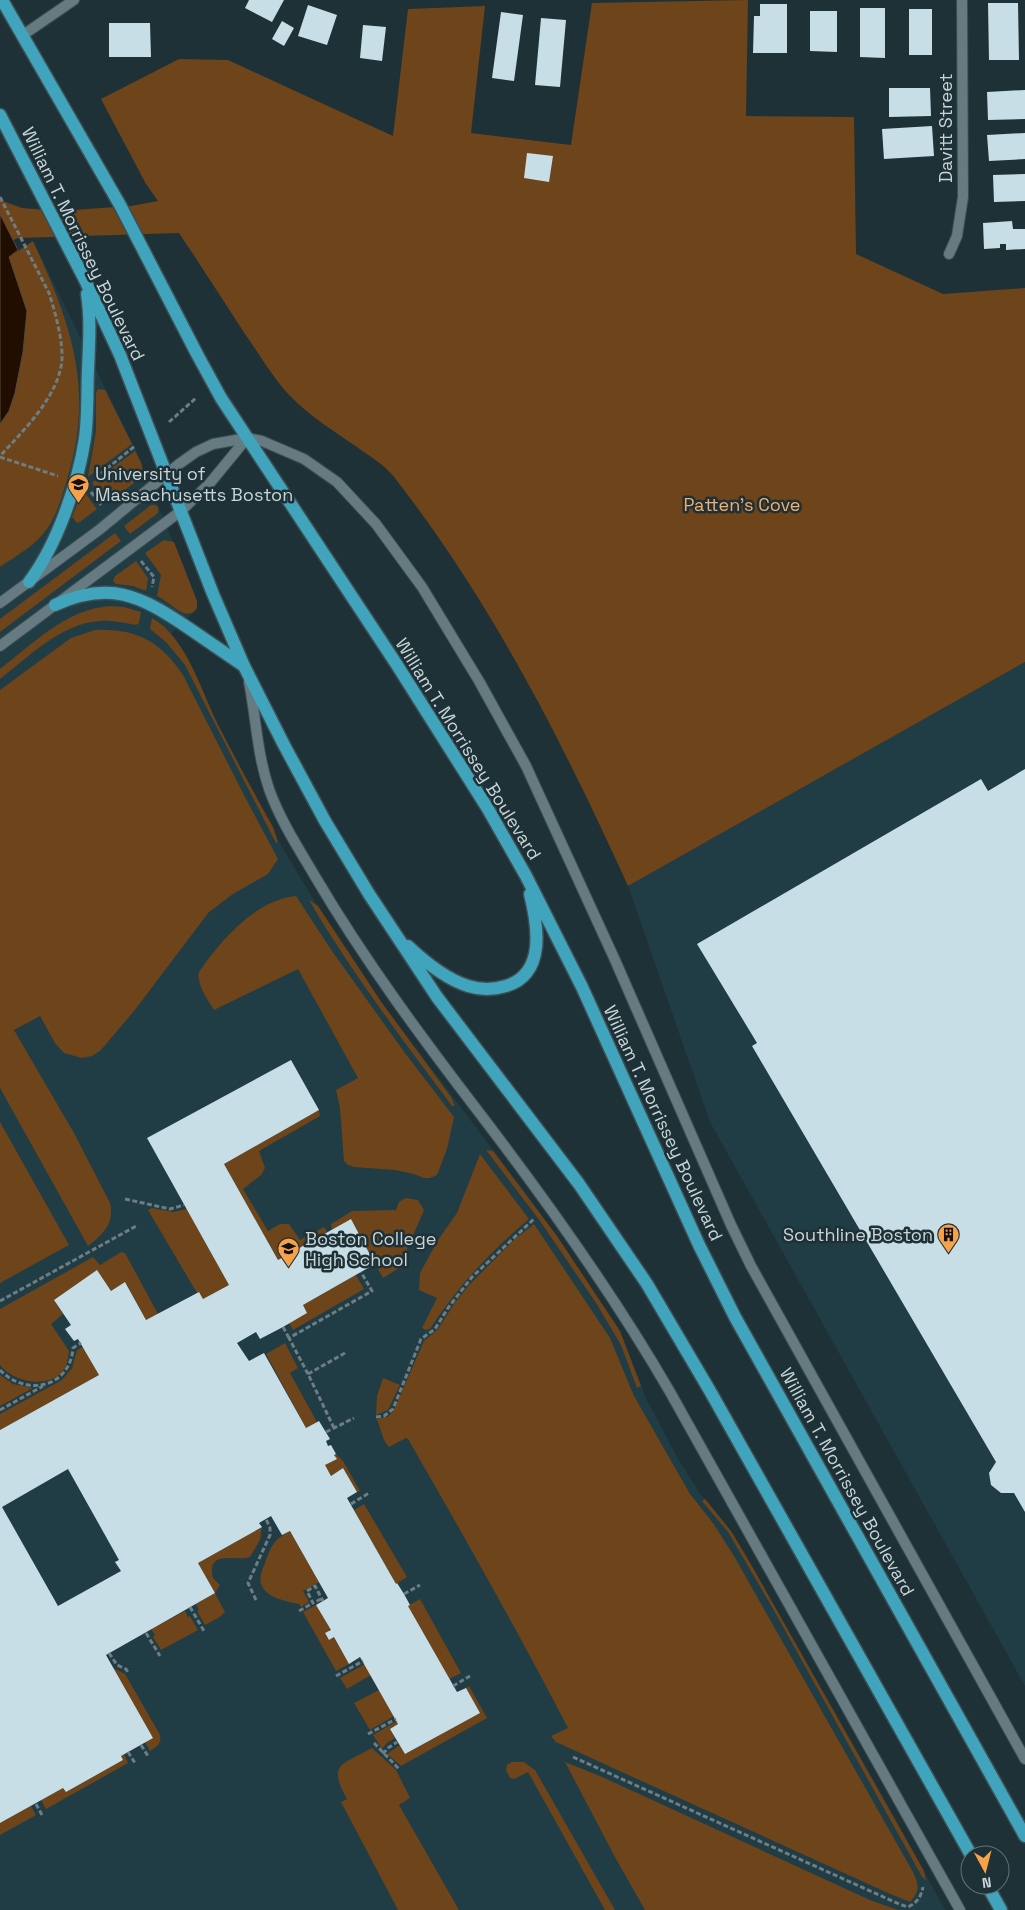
<svg xmlns="http://www.w3.org/2000/svg" width="1025" height="1910" viewBox="0 0 1025 1910" font-family="'Space Grotesk',sans-serif">
<rect width="100%" height="100%" fill="#1e3137"/>
<path fill="#203c45" d="M 33,241 L 137,453 L 197,601 L 196,610 L 171,634 L 179,644 L 218,724 L 278,840 L 322,914 L 382,1003 L 534,1204 L 620,1331 L 646,1398 L 678,1459 L 699,1492 L 731,1531 L 749,1561 L 886,1802 L 945,1910 L 0,1910 L 0,424 L 9,411 L 19,250 Z
M 1025,662 L 1025,1686 L 710,1122 L 628,886 Z"/>
<path fill="#6e441a" d="M 748,0 L 746,116 L 854,117 L 856,254 L 943,294 L 1025,288 L 1025,662 L 628,886 C 563,743 491,601 394,477 C 385,465 369,456 357,447 C 333,431 310,416 290,396 C 272,377 260,355 245,334 C 223,300 201,266 179,233 L 18,238 L 2,245 L 0,393 L 0,200 L 22,208 L 58,211 L 131,206 L 158,201 L 146,184 L 101,99 L 179,59 L 228,60 L 393,136 L 408,9 L 485,6 L 471,133 L 571,145 L 592,3 Z
M 33,241 C 71,324 95,388 67,480 C 62,496 57,515 47,529 C 36,545 16,556 0,567 L 0,424 L 9,411 L 15,393 L 23,352 L 27,311 L 9,257 Z
M 98,389 L 105,390 L 132,444 L 88,477 L 96,431 L 96,393 Z
M 135,451 C 137,455 141,461 142,466 C 144,482 117,494 106,502 L 92,483 Z
M 83,490 L 97,509 L 80,522 L 77,523 L 72,517 Z
M 151,505 L 155,505 L 158,507 L 158,513 L 130,534 L 124,526 Z
M 115,533 L 121,541 L 0,632 L 0,619 Z
M 164,540 L 174,542 L 197,601 L 197,608 C 186,624 171,602 157,596 L 161,575 L 145,553 Z
M 136,561 L 148,578 L 146,591 L 133,586 L 116,584 L 113,581 L 115,576 Z
M 110,606 L 124,607 L 141,612 L 139,623 L 136,625 C 124,623 113,620 101,621 C 61,623 30,656 0,679 L 0,669 C 34,643 66,609 110,606 Z
M 152,618 C 186,637 201,690 217,723 C 235,758 254,793 273,827 L 278,842 L 276,843 L 185,665 L 166,642 L 150,629 Z
M 95,630 C 134,628 161,641 183,675 L 245,797 L 278,859 L 268,874 L 233,894 L 209,912 L 134,1011 L 101,1050 L 92,1056 L 82,1058 L 64,1053 L 55,1043 L 40,1016 L 14,1030 L 74,1133 L 110,1203 C 115,1223 103,1235 88,1246 L 0,1088 L 0,690 L 71,638 Z
M 296,896 L 332,951 L 405,1053 L 454,1117 L 447,1149 L 437,1175 L 430,1178 L 424,1178 L 414,1174 L 395,1170 L 354,1167 L 348,1165 L 344,1161 L 340,1108 L 336,1090 L 358,1078 L 298,969 L 214,1010 C 208,1000 196,984 199,972 C 220,941 257,899 296,896 Z
M 309,900 L 318,906 L 382,1003 L 451,1097 L 455,1106 L 452,1106 C 402,1039 351,972 309,900 Z
M 319,1110 L 320,1116 L 259,1151 L 265,1168 L 261,1175 L 243,1189 L 268,1231 L 280,1224 L 289,1224 L 300,1240 L 324,1227 L 327,1232 L 278,1260 L 224,1164 Z
M 0,1122 L 69,1245 L 0,1283 Z
M 486,1150 L 493,1151 L 557,1236 L 620,1331 L 641,1386 L 637,1388 L 621,1345 L 596,1303 L 540,1221 Z
M 480,1154 L 529,1219 C 490,1252 458,1286 430,1329 L 426,1330 L 422,1328 L 437,1298 L 419,1290 L 420,1273 L 438,1240 L 457,1213 Z
M 406,1198 L 418,1200 L 424,1210 L 399,1268 L 383,1278 L 351,1219 L 332,1230 L 331,1224 L 352,1211 L 396,1210 L 399,1202 Z
M 152,1208 L 173,1212 L 187,1209 L 229,1285 L 203,1299 L 199,1292 L 197,1293 L 148,1210 Z
M 534,1224 L 610,1338 L 634,1396 L 690,1494 L 713,1523 L 734,1556 L 913,1872 C 919,1885 920,1891 910,1902 L 888,1893 L 556,1742 L 551,1736 L 568,1728 C 517,1630 463,1534 408,1439 L 406,1438 L 389,1447 L 384,1440 L 377,1419 L 387,1417 L 393,1412 L 424,1341 L 438,1329 L 454,1304 L 469,1285 L 514,1240 Z
M 121,1252 L 125,1253 L 158,1314 L 146,1320 L 126,1283 L 111,1291 L 97,1271 L 54,1300 L 63,1314 L 51,1324 L 69,1351 C 68,1359 67,1367 61,1373 C 45,1389 12,1381 0,1365 L 0,1309 L 93,1257 L 100,1265 Z
M 356,1275 L 364,1289 L 293,1330 L 289,1323 L 307,1313 L 303,1305 Z
M 285,1343 L 298,1368 L 290,1373 L 317,1422 L 306,1428 L 266,1354 Z
M 83,1347 L 99,1375 L 0,1430 L 0,1414 L 62,1380 L 72,1368 L 77,1350 Z
M 0,1375 L 13,1384 L 33,1388 L 0,1406 Z
M 383,1378 L 400,1385 L 388,1410 L 376,1415 L 377,1396 Z
M 336,1454 L 343,1461 L 360,1491 L 357,1492 L 343,1468 L 331,1476 L 325,1465 L 336,1459 L 334,1455 Z
M 705,1499 L 731,1531 L 749,1561 L 924,1871 L 926,1881 L 921,1875 L 772,1607 L 728,1532 L 702,1501 Z
M 364,1504 L 407,1577 L 396,1584 L 354,1510 Z
M 262,1527 L 260,1540 L 250,1557 C 237,1562 206,1548 213,1578 L 220,1585 L 215,1593 L 225,1612 L 220,1617 L 205,1625 L 197,1611 L 199,1610 L 196,1604 L 215,1593 L 198,1563 Z
M 290,1531 L 319,1582 L 303,1591 L 309,1602 L 301,1607 L 299,1604 C 284,1601 256,1596 261,1574 C 262,1569 265,1564 266,1560 C 271,1545 276,1538 290,1531 Z
M 420,1599 L 461,1673 L 449,1679 L 408,1606 Z
M 316,1605 L 331,1630 L 325,1634 L 329,1640 L 334,1637 L 349,1664 L 336,1671 L 303,1612 Z
M 185,1611 L 188,1617 L 190,1616 L 198,1630 L 161,1650 L 153,1637 L 155,1635 L 151,1629 Z
M 365,1664 L 371,1675 L 347,1689 L 340,1678 Z
M 113,1668 L 125,1674 L 159,1733 C 163,1742 158,1746 150,1751 L 145,1742 L 152,1738 Z
M 469,1686 L 487,1718 L 401,1766 L 387,1754 L 400,1745 L 405,1754 L 479,1713 L 466,1688 Z
M 379,1690 L 394,1716 L 370,1730 L 354,1703 Z
M 397,1721 L 398,1724 L 390,1729 L 395,1738 L 387,1743 L 382,1749 L 373,1735 Z
M 372,1748 L 396,1770 L 410,1798 L 399,1805 L 459,1910 L 398,1910 L 341,1802 L 347,1799 C 327,1763 342,1765 372,1748 Z
M 124,1754 L 128,1763 L 46,1809 L 41,1800 L 63,1788 L 66,1792 L 123,1760 L 121,1756 Z
M 512,1762 L 524,1762 L 535,1770 L 615,1910 L 605,1910 L 528,1772 L 514,1779 L 510,1778 L 506,1770 L 507,1765 Z
M 565,1762 L 600,1776 L 870,1900 L 898,1910 L 645,1910 L 616,1859 Z
M 31,1806 L 36,1815 L 0,1835 L 0,1823 Z"/>
<path fill="#220e00" stroke="#544a41" d="M 0,214 L 18,250 L 9,257 L 27,311 L 23,352 L 15,393 L 9,411 L 0,424 Z"/>
<path fill="#c7dee6" fill-rule="evenodd" d="M 249,0 L 284,0 L 272,22 L 245,8 Z
M 988,3 L 1018,3 L 1019,60 L 989,60 Z
M 760,4 L 787,4 L 787,53 L 753,53 L 754,16 L 760,16 Z
M 308,5 L 337,15 L 327,45 L 298,36 Z
M 860,8 L 885,8 L 885,58 L 860,57 Z
M 909,9 L 932,9 L 932,55 L 909,55 Z
M 810,11 L 837,11 L 837,52 L 810,51 Z
M 501,12 L 523,15 L 514,81 L 492,78 Z
M 541,18 L 566,20 L 560,87 L 535,85 Z
M 282,21 L 294,28 L 284,46 L 272,39 Z
M 109,23 L 150,23 L 151,57 L 109,57 Z
M 363,25 L 386,27 L 382,61 L 360,58 Z
M 889,88 L 930,88 L 931,116 L 889,117 Z
M 1025,90 L 1025,119 L 988,120 L 987,92 Z
M 932,126 L 934,156 L 884,159 L 882,129 Z
M 1025,133 L 1025,159 L 989,161 L 987,135 Z
M 527,153 L 553,156 L 549,182 L 524,178 Z
M 1025,174 L 1025,201 L 994,202 L 993,175 Z
M 1012,221 L 1013,229 L 1025,229 L 1025,249 L 1006,250 L 1006,244 L 1000,244 L 1000,248 L 984,249 L 983,223 Z
M 1025,769 L 1025,1512 L 1014,1493 L 1001,1493 L 991,1485 L 989,1473 L 996,1462 L 752,1046 L 757,1043 L 697,944 L 981,779 L 988,791 Z
M 291,1060 L 319,1110 L 224,1164 L 278,1260 L 351,1219 L 375,1264 L 303,1305 L 307,1313 L 283,1327 L 260,1339 L 256,1332 L 237,1343 L 249,1361 L 264,1353 L 306,1428 L 319,1421 L 330,1439 L 326,1441 L 328,1446 L 331,1445 L 336,1454 L 334,1455 L 337,1459 L 325,1465 L 331,1476 L 343,1468 L 357,1492 L 347,1498 L 396,1584 L 397,1583 L 404,1594 L 410,1605 L 408,1606 L 457,1692 L 466,1688 L 480,1713 L 405,1754 L 390,1729 L 398,1724 L 360,1657 L 349,1664 L 334,1637 L 329,1640 L 325,1633 L 331,1630 L 316,1605 L 328,1598 L 290,1531 L 282,1535 L 271,1516 L 259,1523 L 262,1527 L 198,1563 L 215,1593 L 106,1655 L 153,1738 L 121,1756 L 123,1760 L 66,1792 L 63,1788 L 0,1823 L 0,1430 L 99,1375 L 78,1339 L 74,1341 L 65,1329 L 71,1325 L 54,1300 L 97,1270 L 111,1291 L 125,1282 L 146,1320 L 199,1292 L 203,1299 L 229,1285 L 147,1138 ZM 68,1469 L 119,1560 L 115,1562 L 121,1571 L 58,1606 L 2,1507 Z"/>
<g fill="none" stroke-linecap="round" stroke-linejoin="round">
<defs>
<path id="minor" d="M 949,254 L 957,236 L 963,197 L 962,0"/>
<path id="tertiary" d="M 23,35 L 74,0
M 0,603 L 99,530 L 179,464 L 196,452 L 213,444 L 247,438 L 262,441 L 304,459 L 337,482 L 376,524 L 422,587 L 479,681 L 526,766 L 615,960 L 731,1225 L 751,1266 L 1025,1759
M 0,646 L 181,511 L 210,483 L 247,438
M 249,682 C 256,717 257,754 269,789 C 280,820 299,849 316,878 C 365,961 422,1038 481,1115 C 549,1204 614,1295 670,1392 L 960,1910"/>
<path id="primary" d="M 2,0 L 120,205 L 197,354 L 221,398 L 397,665 L 488,809 L 526,876 L 582,987 L 699,1245 L 735,1317 L 1025,1836
M 0,115 L 85,280 L 120,355 L 213,594 L 244,666 L 284,745 L 325,821 L 369,894 L 437,997 L 579,1184 L 647,1284 L 710,1391 L 971,1855
M 29,582 C 57,545 78,484 85,438 C 88,416 87,393 88,370 C 89,345 91,319 87,294
M 55,605 C 110,580 141,596 187,627 C 206,640 225,653 244,666
M 408,946 C 425,962 446,979 468,986 C 481,990 493,990 506,986 C 546,974 538,926 530,894
M 987,1885 L 1001,1910"/>
</defs>
<use href="#minor" stroke="#3d4e52" stroke-width="12"/>
<use href="#tertiary" stroke="#3d4e52" stroke-width="12"/>
<use href="#primary" stroke="#3d4e52" stroke-width="15"/>
<path stroke="#6e7d82" stroke-width="3" stroke-dasharray="5 2.5" stroke-linecap="butt" d="M 0,197 L 49,293 C 55,312 61,333 62,353 C 64,391 24,430 0,456
M 169,422 L 196,398
M 0,457 L 58,476
M 95,478 L 135,446
M 91,492 L 101,505
M 141,561 L 154,577 L 152,587
M 125,1199 L 170,1209 L 184,1205
M 0,1301 L 138,1225
M 283,1327 L 289,1338
M 0,1370 C 26,1397 70,1388 73,1348 L 81,1343
M 308,1374 L 289,1338 L 372,1291 L 361,1272
M 0,1410 L 43,1386
M 376,1417 L 384,1416 L 393,1409 L 421,1339 L 435,1329 L 448,1308 L 472,1277 L 535,1218
M 334,1428 L 308,1374 L 345,1353
M 326,1432 L 354,1418
M 351,1504 L 369,1493
M 404,1594 L 420,1585
M 321,1599 L 313,1603 L 307,1591 L 315,1586 L 323,1601
M 256,1600 L 248,1583 L 270,1535 L 270,1528 L 266,1519
M 190,1607 L 204,1631
M 299,1611 L 313,1603
M 146,1633 L 160,1656
M 109,1653 L 117,1665 L 126,1669 L 129,1674
M 336,1676 L 363,1661
M 453,1686 L 470,1676
M 368,1734 L 396,1719
M 374,1743 L 400,1770
M 141,1745 L 148,1756
M 128,1752 L 135,1763
M 383,1754 L 388,1748 L 397,1742
M 573,1757 L 899,1904 L 908,1907 C 917,1903 921,1897 923,1887
M 36,1804 L 42,1815"/>
<use href="#minor" stroke="#657b81" stroke-width="10"/>
<use href="#tertiary" stroke="#657b81" stroke-width="10"/>
<use href="#primary" stroke="#40a4bc" stroke-width="12"/>
</g>
<defs>
<symbol id="university-pin" viewBox="-11 -11 22 30"><path d="M0 17L-7.5 6A9.5 9.5 0 1 1 7.5 6Z" fill="#f7a149" stroke="#1e3137"/><path d="M0-5L7-2L0 1L-7-2ZM-4 1L0 2.5L4 1V4Q0 6-4 4Z" fill="#111"/></symbol>
<symbol id="building-pin" viewBox="-11 -11 22 30"><path d="M0 17L-7.5 6A9.5 9.5 0 1 1 7.5 6Z" fill="#f7a149" stroke="#1e3137"/><path d="M-4-6H4V6H1V3H-1V6H-4ZM-2.5-4.3h1.7v1.8h-1.7ZM.8-4.3h1.7v1.8H.8ZM-2.5-1h1.7V.8h-1.7ZM.8-1h1.7V.8H.8Z" fill="#111"/></symbol>
<symbol id="school-pin" viewBox="-11 -11 22 30"><path d="M0 17L-7.5 6A9.5 9.5 0 1 1 7.5 6Z" fill="#f7a149" stroke="#1e3137"/><path d="M0-5L7-2L0 1L-7-2ZM-4 1L0 2.5L4 1V4Q0 6-4 4Z" fill="#111"/></symbol>
</defs>
<g fill-rule="evenodd">
<use href="#university-pin" x="66" y="472" width="25" height="34"/>
<use href="#building-pin" x="936" y="1222" width="25" height="34"/>
<use href="#school-pin" x="276" y="1236" width="25" height="34"/>
</g>
<g text-anchor="middle" stroke-width="5" stroke-linejoin="round" paint-order="stroke">
<g font-size="18" fill="#c9d5d8" stroke="#1e3137">
<text transform="translate(946 128) rotate(-90)" y="6">Davitt Street</text>
<text transform="translate(83 244) rotate(64)" y="6">William T. Morrissey Boulevard</text>
<text transform="translate(468 749) rotate(58)" y="6">William T. Morrissey Boulevard</text>
<text transform="translate(663 1123) rotate(65)" y="6">William T. Morrissey Boulevard</text>
<text transform="translate(847 1482) rotate(61)" y="6">William T. Morrissey Boulevard</text>
</g>
<g font-size="18" fill="#c9d5d8" stroke="#1e3137" text-anchor="start">
<text x="95" y="480">University of<tspan x="95" dy="21">Massachusetts Boston</tspan></text>
<text x="933" y="1241" text-anchor="end">Southline Boston</text>
<text x="305" y="1245">Boston College<tspan x="305" dy="21">High School</tspan></text>
</g>
<g font-size="18" fill="#f6ae69" stroke="#1e3137">
<text x="742" y="511">Patten's Cove</text>
</g>
</g>
<g transform="translate(985 1870) rotate(173)"><circle r="24" fill="#1e3137" stroke="#627377"/>
<path d="M0-4L9 19L0 12L-9 19Z" fill="#f7a149"/>
<text y="-8" font-size="14" font-weight="bold" text-anchor="middle" fill="#c9d5d8">N</text>
</g>
</svg>
